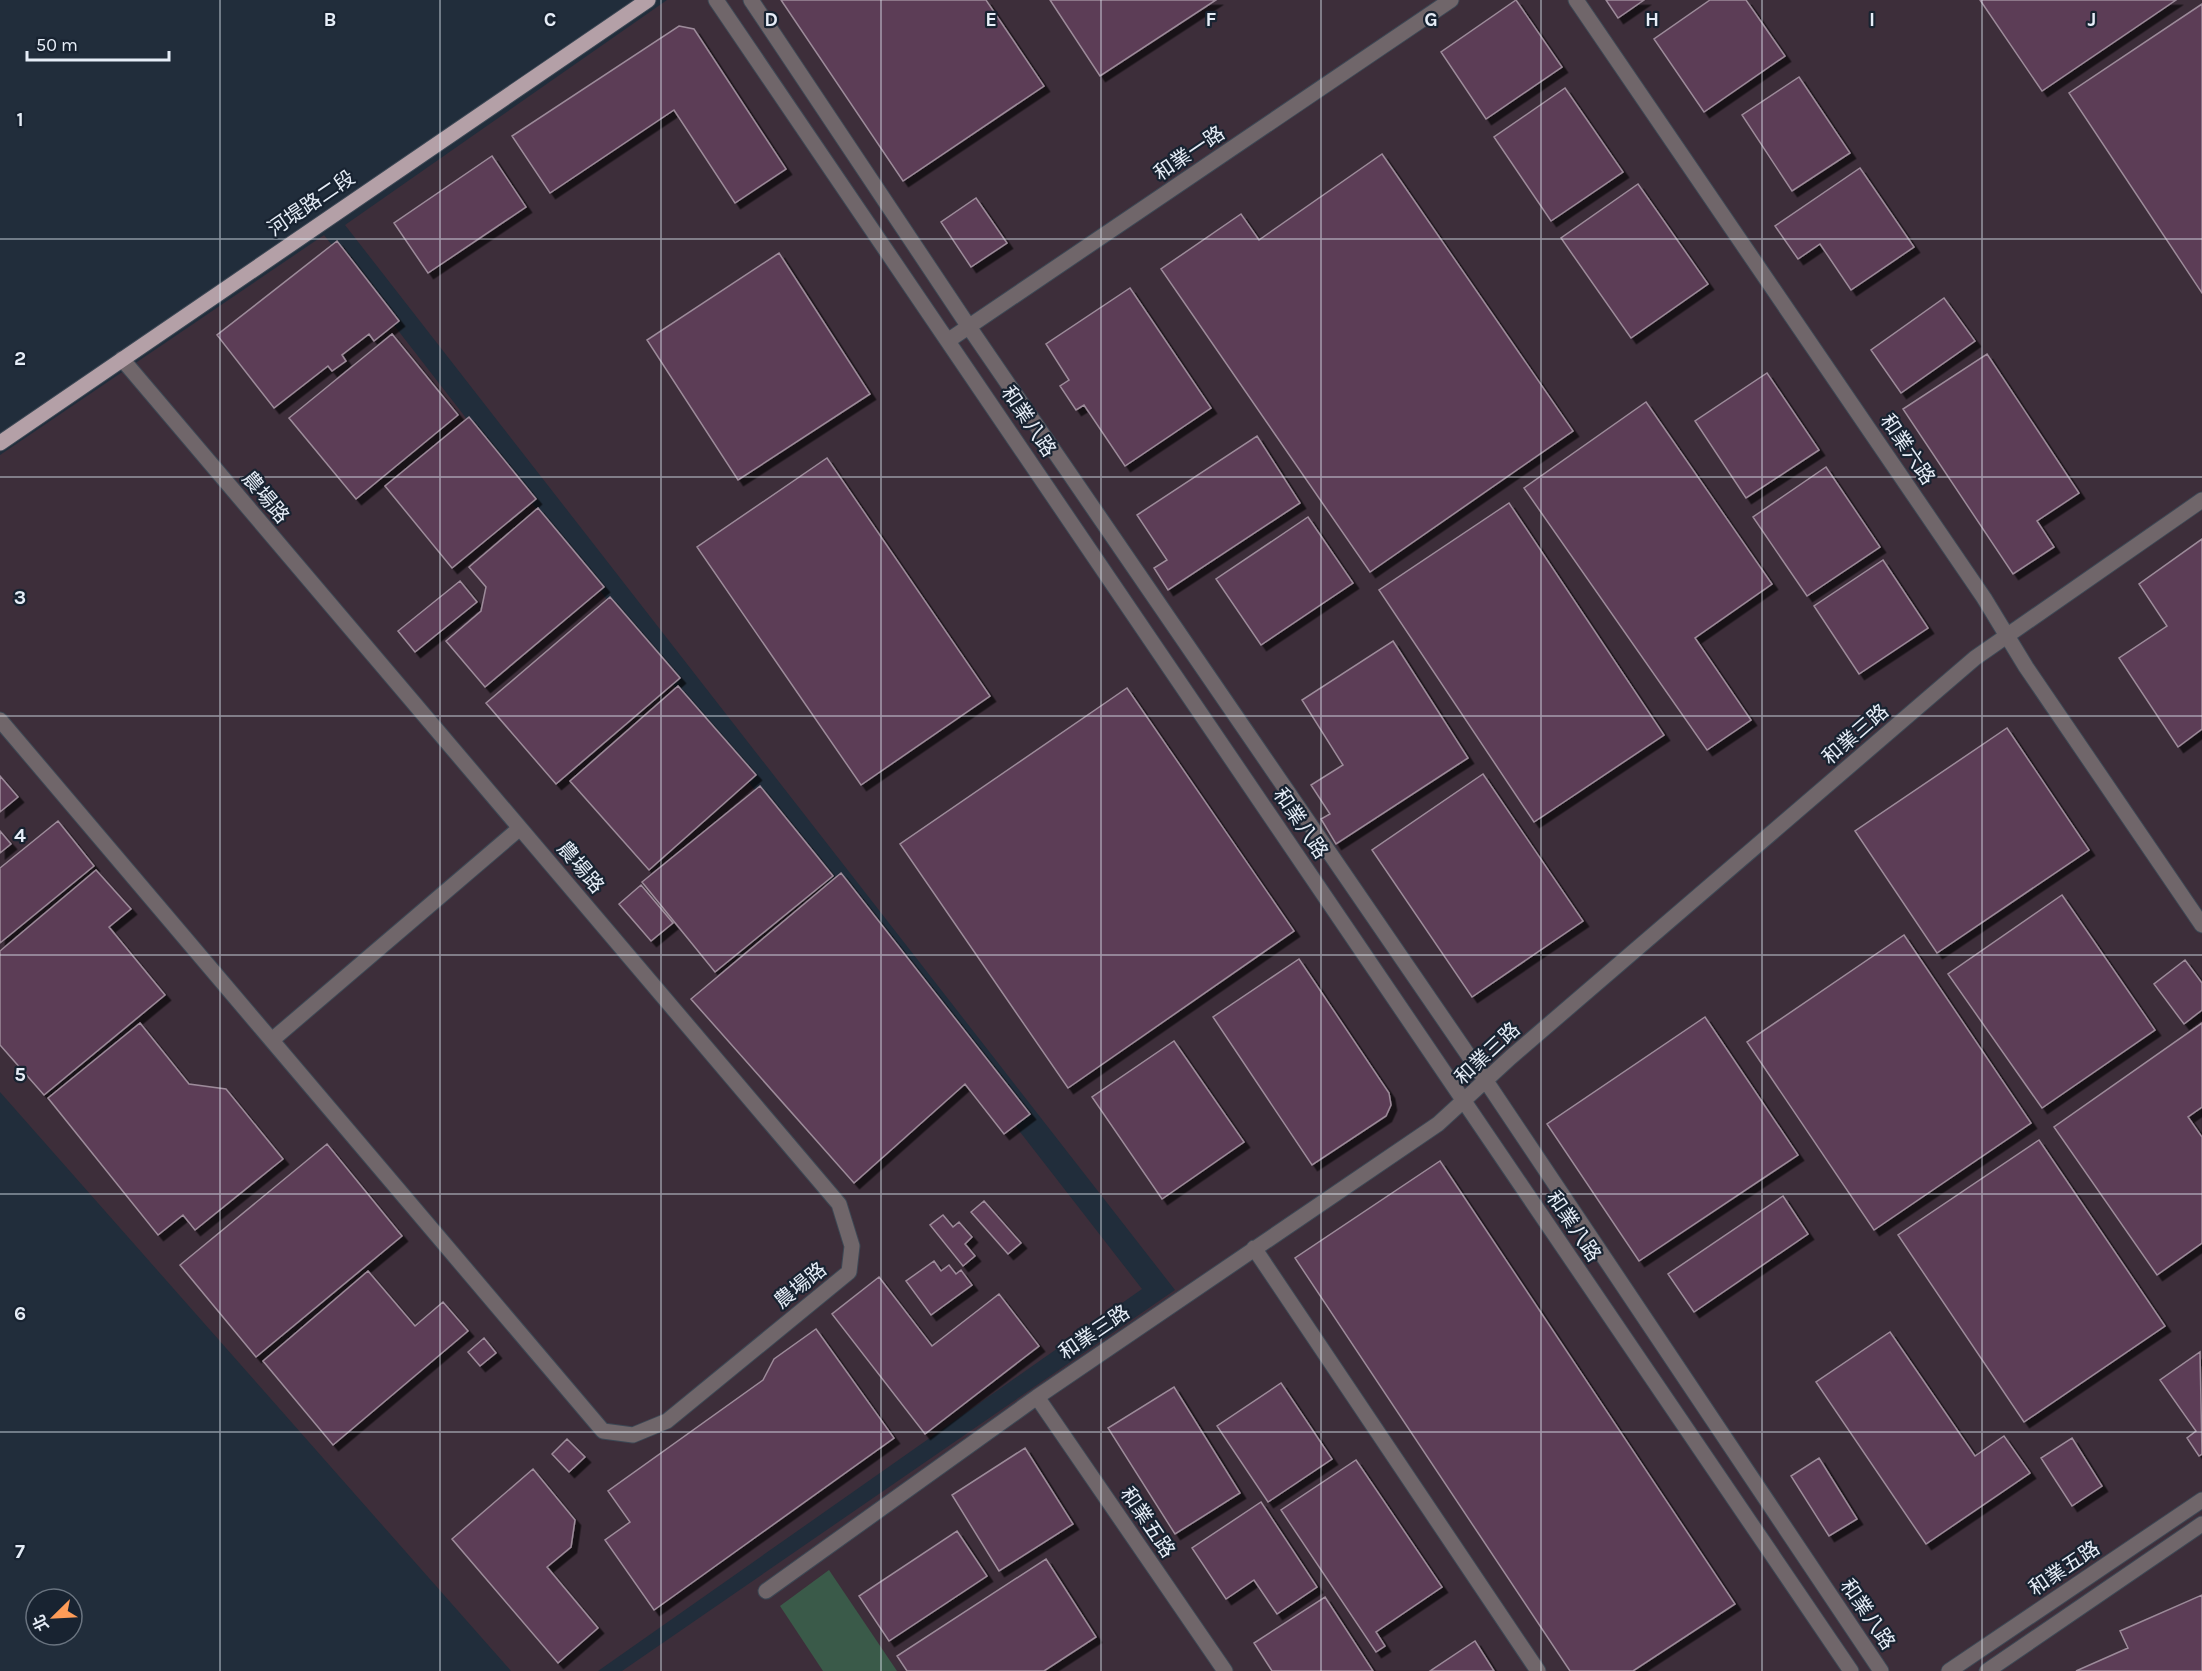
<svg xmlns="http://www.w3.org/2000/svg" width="2202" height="1671" viewBox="0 0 2202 1671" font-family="Karla,'Noto Sans TC',sans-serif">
<defs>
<filter id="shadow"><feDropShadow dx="5.5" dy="5.5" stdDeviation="0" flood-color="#0009"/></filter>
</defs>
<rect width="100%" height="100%" fill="#212d3b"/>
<path fill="#3d2e3a" d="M 667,0 L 2202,0 L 2202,1671 L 622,1671 L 1175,1290 L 345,225 Z
M 324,235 L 1142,1289 L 598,1671 L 511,1671 L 0,1092 L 0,455 Z"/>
<path fill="#3a5a49" d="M 829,1570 L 897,1671 L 823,1671 L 780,1606 Z"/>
<path fill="#5c3e57" stroke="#9d8b9a" stroke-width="1.5" filter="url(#shadow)" d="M 781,0 L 986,0 L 1044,86 L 903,181 Z
M 1050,0 L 1216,0 L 1100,76 Z
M 1516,0 L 1562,67 L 1486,119 L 1441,52 Z
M 1606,0 L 1644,0 L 1618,18 Z
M 1710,0 L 1746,0 L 1785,56 L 1704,112 L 1654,39 Z
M 1980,0 L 2176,0 L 2042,91 Z
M 2202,4 L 2202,293 L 2069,93 Z
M 679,26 L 694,29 L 786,169 L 735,203 L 674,110 L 550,193 L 512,136 Z
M 1799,77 L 1850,153 L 1792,191 L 1742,115 Z
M 1565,88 L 1623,172 L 1551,221 L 1494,137 Z
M 1382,154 L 1573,431 L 1370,572 L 1161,269 L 1241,214 L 1259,240 Z
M 492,156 L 526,207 L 428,273 L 394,223 Z
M 1860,168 L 1914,247 L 1851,290 L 1820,244 L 1798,259 L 1775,226 Z
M 1638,184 L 1708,284 L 1631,338 L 1561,238 Z
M 976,198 L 1007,243 L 971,267 L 941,222 Z
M 337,241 L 399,321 L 374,341 L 369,334 L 342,355 L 346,361 L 332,371 L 328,366 L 274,408 L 217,335 Z
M 779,253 L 870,394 L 738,480 L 647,340 Z
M 1130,288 L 1211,408 L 1125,466 L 1084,405 L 1076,410 L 1060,386 L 1069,380 L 1046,344 Z
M 1944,298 L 1975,341 L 1901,393 L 1871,350 Z
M 392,334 L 458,415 L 356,499 L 289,418 Z
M 1987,354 L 2079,493 L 2037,521 L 2054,547 L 2013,574 L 1903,409 Z
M 1767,373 L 1819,450 L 1746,498 L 1695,421 Z
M 1646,402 L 1772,584 L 1695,638 L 1751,720 L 1707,750 L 1524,488 Z
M 469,417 L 536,499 L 452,568 L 385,486 Z
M 1257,436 L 1300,503 L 1168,590 L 1154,568 L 1167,560 L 1137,515 Z
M 827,458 L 990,696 L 861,785 L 697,547 Z
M 1826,467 L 1880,547 L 1807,596 L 1753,517 Z
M 1509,503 L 1664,735 L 1534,822 L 1379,590 Z
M 538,508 L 604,587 L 485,687 L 446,641 L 481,611 L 486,587 L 469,567 Z
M 1308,517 L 1353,583 L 1261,645 L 1216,579 Z
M 2202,539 L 2202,729 L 2178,747 L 2119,658 L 2167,626 L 2139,584 Z
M 1883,560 L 1928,628 L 1859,674 L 1814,606 Z
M 460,581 L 477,602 L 415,652 L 398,631 Z
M 610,597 L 680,678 L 556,784 L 486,703 Z
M 1393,641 L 1468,758 L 1336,844 L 1321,819 L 1330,814 L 1311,785 L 1343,765 L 1302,700 Z
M 678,686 L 756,775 L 649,870 L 570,781 Z
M 1127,688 L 1294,931 L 1068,1088 L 900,844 Z
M 2007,728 L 2089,850 L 1937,953 L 1855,831 Z
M 1483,774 L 1583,921 L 1472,997 L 1372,850 Z
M 0,776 L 18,797 L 0,812 Z
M 760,786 L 833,876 L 715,972 L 642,882 Z
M 58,821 L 94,866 L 0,943 L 0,868 Z
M 0,831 L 11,844 L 0,853 Z
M 96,870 L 131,909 L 109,927 L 165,995 L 44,1095 L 0,1045 L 0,951 Z
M 841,873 L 1030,1114 L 1004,1134 L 965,1084 L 854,1183 L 691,999 Z
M 641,885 L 673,923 L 651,941 L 619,904 Z
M 2062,895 L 2155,1030 L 2042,1108 L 1948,974 Z
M 1904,935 L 2031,1123 L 1874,1230 L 1747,1042 Z
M 1299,959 L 1389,1093 L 1391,1105 L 1386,1116 L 1312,1165 L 1213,1017 Z
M 2185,960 L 2202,983 L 2202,1010 L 2184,1024 L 2154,984 Z
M 1705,1017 L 1798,1155 L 1639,1261 L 1547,1124 Z
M 140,1023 L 189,1084 L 226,1089 L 283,1159 L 195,1230 L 183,1215 L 158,1235 L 48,1098 Z
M 2202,1023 L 2202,1107 L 2188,1117 L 2202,1137 L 2202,1243 L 2157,1275 L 2054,1127 Z
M 1174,1041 L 1244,1142 L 1162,1199 L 1092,1097 Z
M 2039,1140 L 2165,1326 L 2024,1422 L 1898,1235 Z
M 327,1144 L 402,1236 L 256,1357 L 180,1265 Z
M 1440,1161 L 1735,1604 L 1633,1671 L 1570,1671 L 1295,1258 Z
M 1783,1196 L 1808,1234 L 1694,1312 L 1668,1274 Z
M 984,1201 L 1021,1243 L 1008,1254 L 971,1212 Z
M 943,1215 L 953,1227 L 959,1222 L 972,1237 L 965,1244 L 975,1256 L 963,1266 L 930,1225 Z
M 934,1261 L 941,1271 L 949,1265 L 956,1274 L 961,1270 L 972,1285 L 931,1315 L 906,1281 Z
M 368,1271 L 415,1326 L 443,1302 L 468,1331 L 333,1445 L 263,1361 Z
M 879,1277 L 932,1346 L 999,1294 L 1039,1346 L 925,1434 L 832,1314 Z
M 816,1329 L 894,1438 L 654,1610 L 605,1540 L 630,1522 L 608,1491 L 763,1380 L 774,1359 Z
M 1890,1332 L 1975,1456 L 2004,1436 L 2030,1473 L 1926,1544 L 1816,1382 Z
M 484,1338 L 496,1353 L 480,1366 L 468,1352 Z
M 2200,1352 L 2202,1454 L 2199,1456 L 2187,1438 L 2196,1431 L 2160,1380 Z
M 1281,1383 L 1332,1459 L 1268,1502 L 1217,1426 Z
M 1174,1387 L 1240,1493 L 1175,1534 L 1108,1428 Z
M 2072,1438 L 2102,1486 L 2072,1506 L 2041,1458 Z
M 567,1439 L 585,1457 L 569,1472 L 552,1454 Z
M 1025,1448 L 1073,1524 L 999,1571 L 952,1495 Z
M 1819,1458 L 1857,1519 L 1829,1536 L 1791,1476 Z
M 1356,1460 L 1442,1587 L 1376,1632 L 1385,1646 L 1376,1652 L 1281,1510 Z
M 533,1469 L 575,1520 L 571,1547 L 547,1567 L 598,1628 L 558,1663 L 452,1539 Z
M 1261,1502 L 1317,1587 L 1277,1614 L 1254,1580 L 1226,1599 L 1192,1548 Z
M 957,1531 L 987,1576 L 889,1641 L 859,1596 Z
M 1046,1559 L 1096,1637 L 1044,1671 L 907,1671 L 897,1656 Z
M 2202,1595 L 2202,1671 L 2076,1671 L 2128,1648 L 2120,1631 Z
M 1325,1597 L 1373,1671 L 1272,1671 L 1254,1643 Z
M 1475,1641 L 1494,1671 L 1430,1671 Z"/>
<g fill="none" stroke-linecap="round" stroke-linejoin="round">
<defs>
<path id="minor" d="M 716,0 L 1851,1671
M 751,0 L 969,327 L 1486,1081 L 1881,1671
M 1576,0 L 1984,598 L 2026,667 L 2202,925
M 949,340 L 1451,0
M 0,720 L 603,1431 L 633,1435 L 667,1421 L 849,1272 L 852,1246 L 839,1204 L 122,359
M 272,1040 L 520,828
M 1254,1248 L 1538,1671
M 1037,1397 L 1225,1671
M 766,1591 L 1037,1397 L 1438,1124 L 1511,1057 L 1975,658 L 2202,500
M 1949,1671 L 2202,1500
M 1987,1671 L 2202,1524"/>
<path id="major" d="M 0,443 L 648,0"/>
</defs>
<use href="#minor" stroke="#3d4855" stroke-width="17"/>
<use href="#major" stroke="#3d4855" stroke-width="17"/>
<use href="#minor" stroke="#70666a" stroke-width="15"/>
<use href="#major" stroke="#b4a0a7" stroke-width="15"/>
</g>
<path fill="none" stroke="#e6edf7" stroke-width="1.5" stroke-opacity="0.55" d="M 220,0 L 220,1671M 440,0 L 440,1671M 661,0 L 661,1671M 881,0 L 881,1671M 1101,0 L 1101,1671M 1321,0 L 1321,1671M 1541,0 L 1541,1671M 1762,0 L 1762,1671M 1982,0 L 1982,1671M 0,239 L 2202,239M 0,477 L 2202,477M 0,716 L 2202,716M 0,955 L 2202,955M 0,1194 L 2202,1194M 0,1432 L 2202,1432"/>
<g text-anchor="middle" stroke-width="4.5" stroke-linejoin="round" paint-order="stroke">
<g font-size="20" fill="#e6edf7" stroke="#182331">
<text transform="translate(1189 153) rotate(-34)" y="7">和業一路</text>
<text transform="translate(311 203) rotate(-34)" y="7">河堤路二段</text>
<text transform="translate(1029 421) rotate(56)" y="7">和業八路</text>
<text transform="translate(1908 449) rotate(56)" y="7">和業六路</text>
<text transform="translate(266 497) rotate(50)" y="7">農場路</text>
<text transform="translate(1855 734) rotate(-41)" y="7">和業三路</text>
<text transform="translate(1301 823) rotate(56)" y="7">和業八路</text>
<text transform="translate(581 867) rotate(50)" y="7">農場路</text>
<text transform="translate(1487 1053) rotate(-43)" y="7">和業三路</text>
<text transform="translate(1574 1226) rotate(56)" y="7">和業八路</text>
<text transform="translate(800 1285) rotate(-39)" y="7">農場路</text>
<text transform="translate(1094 1332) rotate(-34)" y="7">和業三路</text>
<text transform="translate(1148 1522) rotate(56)" y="7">和業五路</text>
<text transform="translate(2064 1568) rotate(-34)" y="7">和業五路</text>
<text transform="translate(1868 1614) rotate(56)" y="7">和業八路</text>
</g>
</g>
<g font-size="20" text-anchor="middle" font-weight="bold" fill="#e6edf7" stroke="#182331" stroke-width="4.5" stroke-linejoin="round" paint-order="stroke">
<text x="330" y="26">B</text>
<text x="550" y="26">C</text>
<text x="771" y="26">D</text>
<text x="991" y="26">E</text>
<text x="1211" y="26">F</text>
<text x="1431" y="26">G</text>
<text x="1652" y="26">H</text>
<text x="1872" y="26">I</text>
<text x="2092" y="26">J</text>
<text x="20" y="126">1</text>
<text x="20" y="365">2</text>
<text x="20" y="604">3</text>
<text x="20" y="842">4</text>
<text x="20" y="1081">5</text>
<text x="20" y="1320">6</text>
<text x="20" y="1558">7</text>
</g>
<g transform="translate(54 1617) rotate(246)"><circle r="28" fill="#182331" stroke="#6a7480" stroke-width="1.5"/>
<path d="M0-4.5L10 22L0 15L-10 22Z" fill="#fe9c58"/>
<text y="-9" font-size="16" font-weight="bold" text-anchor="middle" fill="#e6edf7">北</text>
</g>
<path d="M27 51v9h142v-9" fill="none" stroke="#e6edf7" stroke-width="3"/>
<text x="36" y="51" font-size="18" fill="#e6edf7" stroke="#182331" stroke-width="4.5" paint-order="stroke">50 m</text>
</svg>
